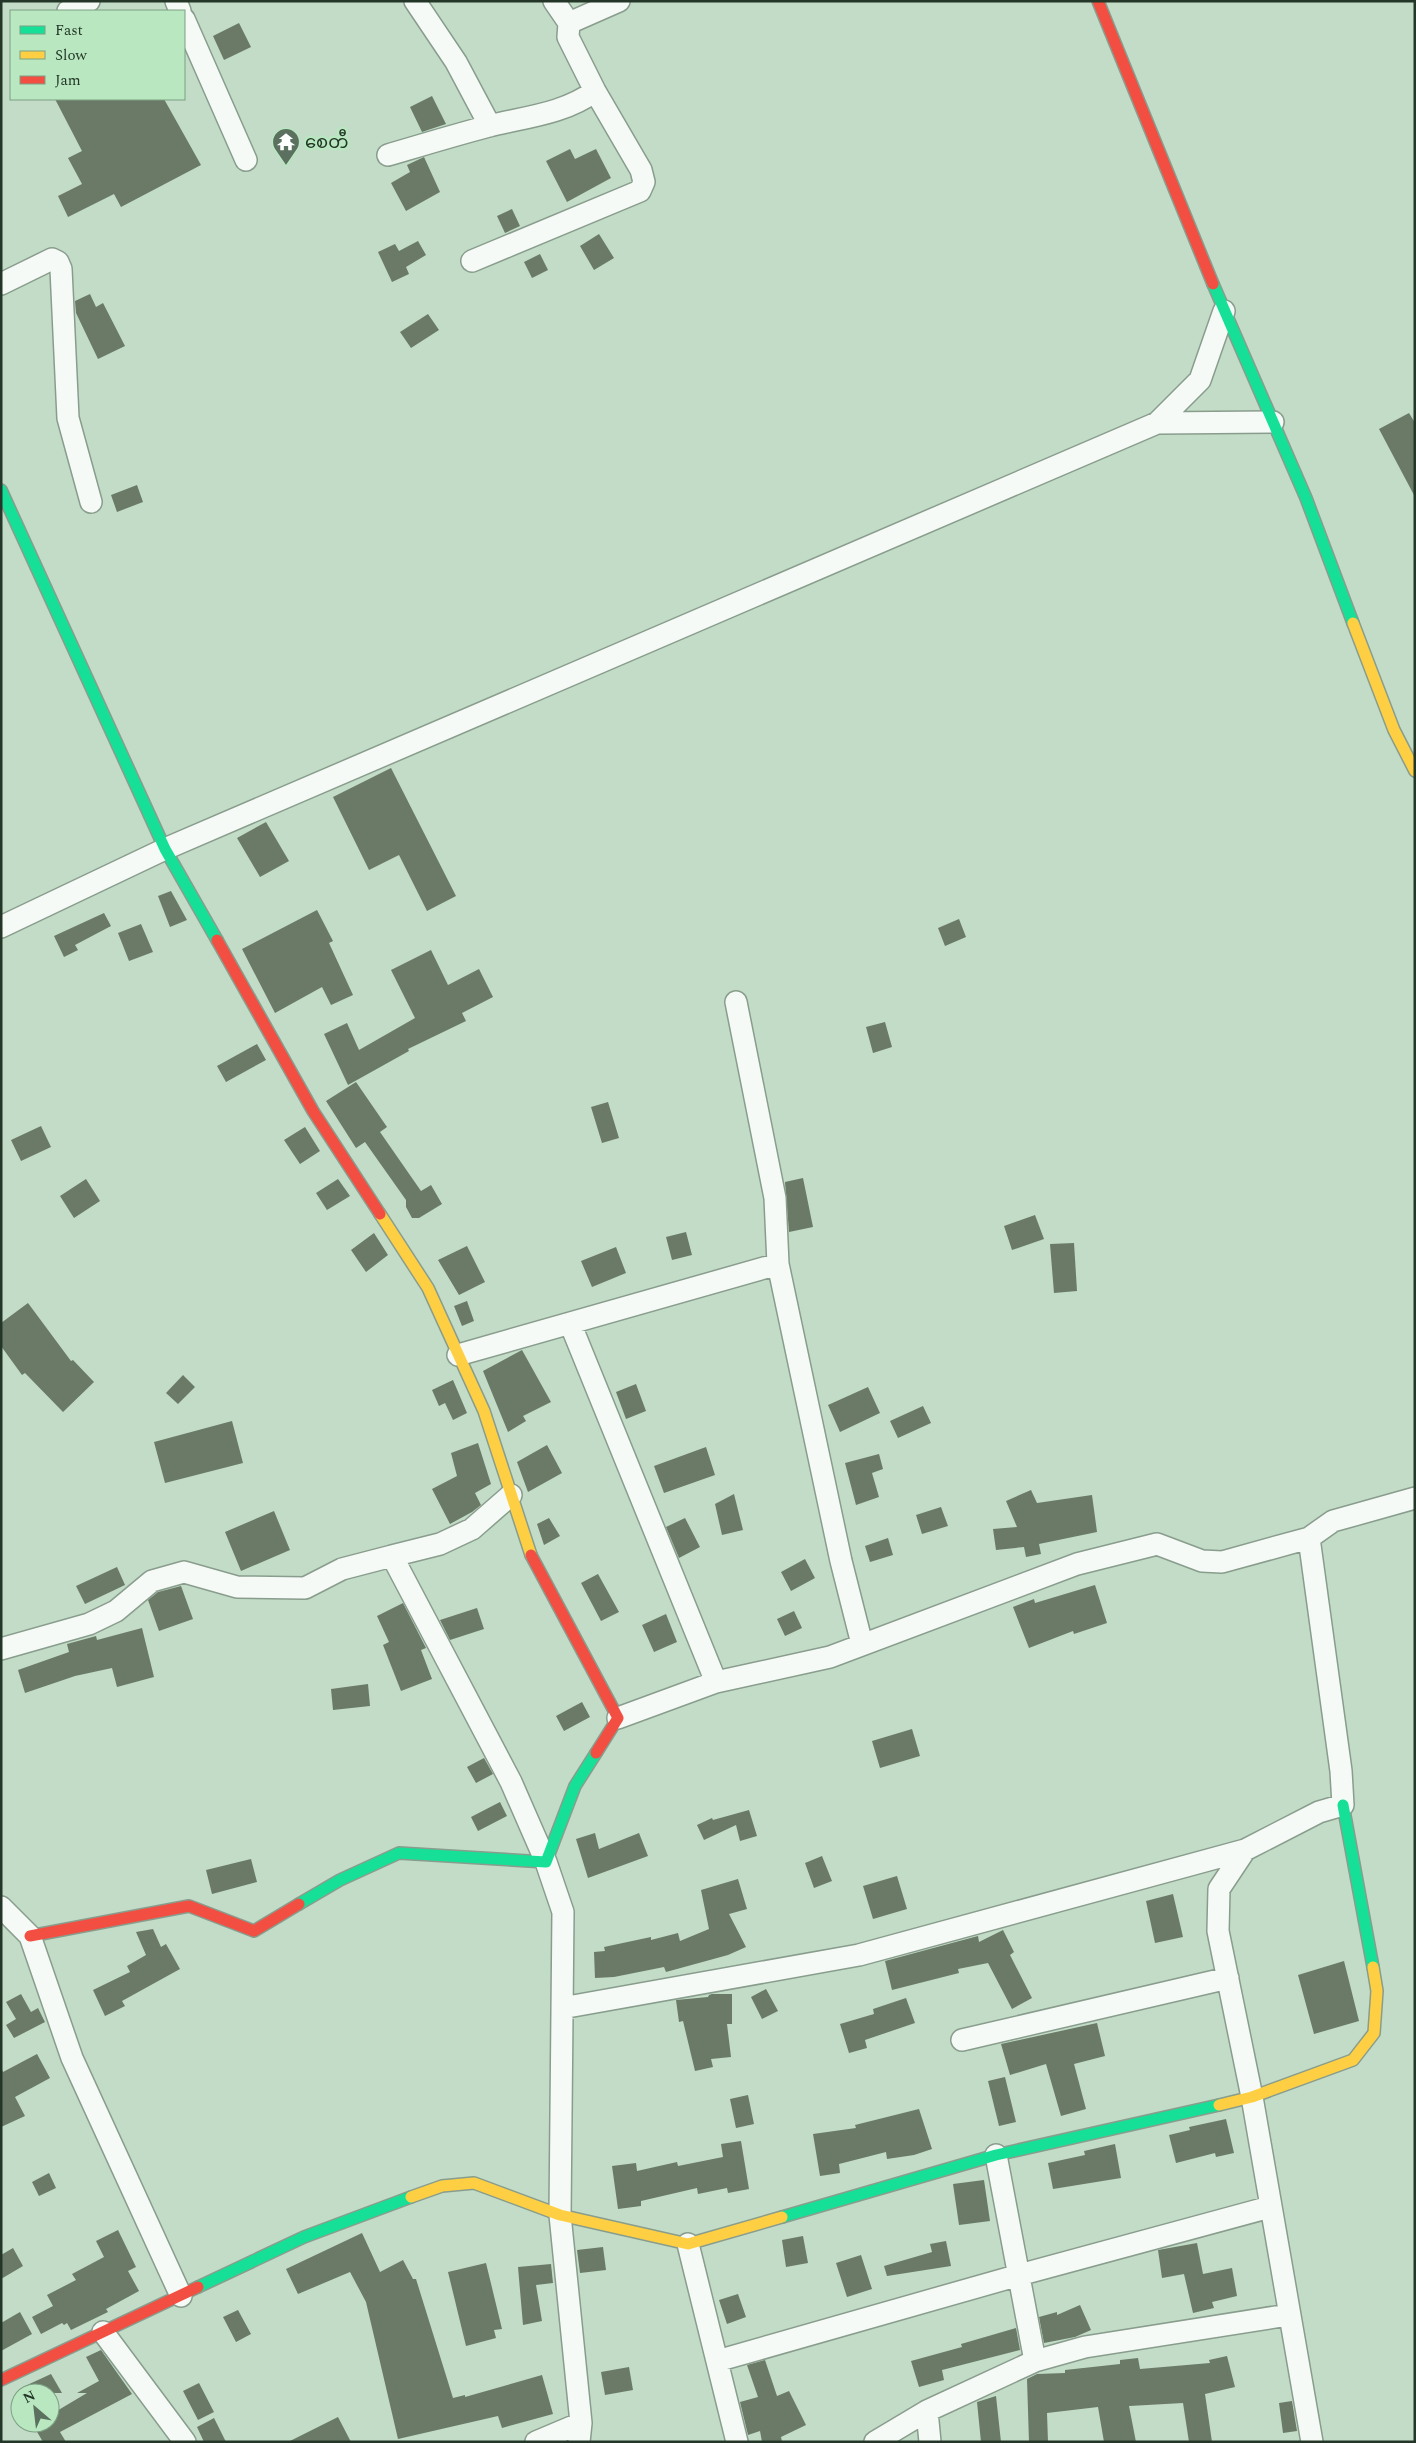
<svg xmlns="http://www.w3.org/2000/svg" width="1416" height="2443" viewBox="0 0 1416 2443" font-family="Spectral,'Noto Sans Myanmar',serif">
<rect width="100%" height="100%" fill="#c2dcc7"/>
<path fill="#6a7a66" d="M 239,23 L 251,47 L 224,60 L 213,36 Z
M 432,96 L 446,124 L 422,132 L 410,107 Z
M 55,99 L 164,99 L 201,165 L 121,207 L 114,194 L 68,217 L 58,196 L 82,184 L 68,158 L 82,151 Z
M 570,149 L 575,159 L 596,149 L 611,178 L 567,202 L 546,161 Z
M 424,157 L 440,192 L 406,211 L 391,183 L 410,172 L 407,165 Z
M 512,209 L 520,226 L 505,233 L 497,216 Z
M 599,234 L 614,258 L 594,270 L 580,246 Z
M 418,241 L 426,255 L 406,267 L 409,274 L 392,282 L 378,252 L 395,244 L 399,251 Z
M 540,254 L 548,270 L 532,278 L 524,262 Z
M 90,294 L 96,307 L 103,303 L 125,346 L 98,359 L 76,313 L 75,301 Z
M 428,314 L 439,330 L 411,348 L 400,332 Z
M 1409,413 L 1415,423 L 1415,497 L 1379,429 Z
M 137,485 L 143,502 L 117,512 L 111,495 Z
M 391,768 L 456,896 L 427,911 L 399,855 L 369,870 L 333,797 Z
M 266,822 L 289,861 L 260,877 L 237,838 Z
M 171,891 L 187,920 L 170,927 L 158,896 Z
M 317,910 L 333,941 L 329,943 L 353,995 L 331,1005 L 322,987 L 275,1013 L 242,949 Z
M 104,913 L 111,926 L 75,945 L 78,950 L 64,957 L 54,936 Z
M 959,919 L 966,937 L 945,946 L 938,928 Z
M 141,924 L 153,952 L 129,961 L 118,933 Z
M 431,950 L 448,985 L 479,969 L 493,997 L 462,1013 L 466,1021 L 408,1049 L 409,1051 L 348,1085 L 324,1034 L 347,1023 L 359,1050 L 415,1018 L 391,970 Z
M 885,1022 L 892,1047 L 873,1053 L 866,1027 Z
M 257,1044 L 266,1060 L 226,1082 L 217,1066 Z
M 356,1082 L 387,1127 L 380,1132 L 421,1191 L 431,1185 L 442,1204 L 419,1218 L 412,1218 L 406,1207 L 406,1200 L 365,1142 L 356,1148 L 326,1101 Z
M 608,1102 L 619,1138 L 602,1143 L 591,1107 Z
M 41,1126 L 51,1147 L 21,1161 L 11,1140 Z
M 305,1127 L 320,1151 L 300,1164 L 284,1140 Z
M 803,1178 L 813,1227 L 789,1232 L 785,1182 Z
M 86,1179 L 100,1201 L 74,1218 L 60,1196 Z
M 338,1179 L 350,1196 L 327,1210 L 316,1193 Z
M 1035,1215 L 1044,1239 L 1012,1250 L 1004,1226 Z
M 686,1232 L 692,1255 L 672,1260 L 666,1237 Z
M 374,1233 L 388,1255 L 366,1272 L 351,1250 Z
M 1074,1243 L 1077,1291 L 1054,1293 L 1050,1244 Z
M 467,1246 L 485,1282 L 459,1295 L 438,1260 Z
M 616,1247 L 626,1273 L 592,1287 L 581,1261 Z
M 467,1301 L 474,1321 L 462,1326 L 454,1306 Z
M 28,1303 L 71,1361 L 73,1360 L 94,1382 L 63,1412 L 25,1373 L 22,1375 L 1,1346 L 1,1323 Z
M 522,1350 L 551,1402 L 523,1416 L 526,1421 L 508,1432 L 483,1371 Z
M 183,1375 L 195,1387 L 178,1404 L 166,1393 Z
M 453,1380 L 467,1413 L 453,1420 L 445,1403 L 439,1406 L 432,1390 Z
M 636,1384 L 646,1411 L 626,1419 L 616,1392 Z
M 868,1387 L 880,1413 L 840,1432 L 828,1405 Z
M 923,1406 L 931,1423 L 898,1438 L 890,1421 Z
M 232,1421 L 243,1463 L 165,1483 L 154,1442 Z
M 478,1443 L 491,1484 L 475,1493 L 481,1505 L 472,1512 L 450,1524 L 432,1489 L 457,1476 L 451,1453 Z
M 547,1445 L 562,1473 L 528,1492 L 517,1462 Z
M 706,1447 L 715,1475 L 664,1493 L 654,1466 Z
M 879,1454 L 883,1469 L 872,1473 L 879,1497 L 856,1505 L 845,1463 Z
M 1031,1490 L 1037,1503 L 1092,1495 L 1097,1532 L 1039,1544 L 1041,1554 L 1026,1557 L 1024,1547 L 996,1550 L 993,1529 L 1017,1527 L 1006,1501 Z
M 734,1494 L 743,1530 L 722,1535 L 715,1504 Z
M 941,1507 L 948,1526 L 922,1534 L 916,1515 Z
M 274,1511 L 290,1550 L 241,1571 L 225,1532 Z
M 549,1518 L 560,1536 L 544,1545 L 537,1524 Z
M 685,1518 L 700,1547 L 679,1558 L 666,1527 Z
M 888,1538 L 893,1555 L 870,1562 L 865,1546 Z
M 805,1559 L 815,1578 L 791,1591 L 781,1572 Z
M 117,1567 L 125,1585 L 85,1604 L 76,1586 Z
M 598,1574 L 619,1612 L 601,1621 L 581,1583 Z
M 1095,1585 L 1107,1623 L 1074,1634 L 1073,1631 L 1029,1648 L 1013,1607 L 1034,1599 L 1035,1603 Z
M 181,1586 L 193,1619 L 159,1631 L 148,1600 L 158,1592 Z
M 403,1603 L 426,1648 L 421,1650 L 432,1679 L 401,1691 L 383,1645 L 389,1642 L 377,1616 Z
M 477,1608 L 484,1629 L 450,1640 L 440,1620 Z
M 794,1611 L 802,1628 L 785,1636 L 777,1619 Z
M 666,1614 L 677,1642 L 654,1652 L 642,1625 Z
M 142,1628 L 154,1677 L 117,1687 L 112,1668 L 75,1676 L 25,1693 L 18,1670 L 69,1652 L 67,1644 L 96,1636 L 97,1640 Z
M 368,1684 L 370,1706 L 333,1710 L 331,1689 Z
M 582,1702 L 590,1717 L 564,1731 L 556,1716 Z
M 912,1729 L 920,1756 L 880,1768 L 872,1741 Z
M 484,1758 L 493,1774 L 476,1783 L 467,1767 Z
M 500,1802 L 507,1816 L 478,1831 L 471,1817 Z
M 749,1810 L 757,1836 L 740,1841 L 736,1825 L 704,1840 L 697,1825 L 712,1818 L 713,1820 Z
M 595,1833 L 599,1849 L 639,1833 L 648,1856 L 588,1878 L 576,1839 Z
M 822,1856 L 832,1881 L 814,1888 L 805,1863 Z
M 251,1859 L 257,1882 L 212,1894 L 206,1870 Z
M 897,1876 L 907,1909 L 873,1919 L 863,1886 Z
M 738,1879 L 747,1909 L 729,1914 L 746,1947 L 728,1955 L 666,1972 L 664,1967 L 614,1977 L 595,1978 L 594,1952 L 605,1951 L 604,1947 L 651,1937 L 651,1940 L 678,1933 L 680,1941 L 709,1929 L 701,1890 Z
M 1173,1894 L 1183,1937 L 1155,1943 L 1146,1901 Z
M 153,1929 L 161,1947 L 166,1944 L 180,1969 L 122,2001 L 125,2006 L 105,2016 L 93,1990 L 130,1972 L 127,1966 L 146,1955 L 136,1932 Z
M 1003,1930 L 1014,1952 L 1010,1955 L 1032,1998 L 1012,2009 L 988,1963 L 958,1969 L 959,1973 L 892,1990 L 885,1961 L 978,1936 L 979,1942 Z
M 1344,1961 L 1359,2021 L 1314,2034 L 1298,1975 Z
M 766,1989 L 778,2011 L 762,2019 L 751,1997 Z
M 21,1994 L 31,2012 L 38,2008 L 45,2022 L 14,2038 L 6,2025 L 16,2019 L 6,2002 Z
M 712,1994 L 732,1994 L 732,2024 L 727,2024 L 731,2057 L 711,2059 L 713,2067 L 695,2071 L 683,2021 L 679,2022 L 676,2000 L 708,1997 L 709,1995 Z
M 906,1998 L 915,2023 L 865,2040 L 867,2048 L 849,2053 L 840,2024 L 874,2014 L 873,2009 Z
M 1097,2023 L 1105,2056 L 1074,2064 L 1086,2109 L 1061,2116 L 1046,2064 L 1010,2075 L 1001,2044 Z
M 37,2054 L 50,2078 L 15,2097 L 25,2116 L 1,2127 L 1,2068 L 3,2072 Z
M 1005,2077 L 1016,2122 L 999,2126 L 988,2081 Z
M 748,2095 L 754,2124 L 736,2128 L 730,2099 Z
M 919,2109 L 932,2149 L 914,2155 L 887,2159 L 886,2152 L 839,2164 L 840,2173 L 820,2176 L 813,2134 L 856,2128 L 855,2125 Z
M 1226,2119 L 1234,2153 L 1216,2157 L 1215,2153 L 1176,2163 L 1169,2135 L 1190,2130 L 1189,2127 Z
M 741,2141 L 749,2189 L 728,2193 L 727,2188 L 698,2194 L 697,2188 L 641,2201 L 641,2206 L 618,2209 L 612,2166 L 636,2163 L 637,2171 L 677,2162 L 678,2166 L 723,2157 L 721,2144 Z
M 1115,2144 L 1121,2178 L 1053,2189 L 1048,2163 L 1085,2155 L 1084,2151 Z
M 49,2173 L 56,2188 L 39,2196 L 32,2182 Z
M 984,2180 L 990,2221 L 959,2225 L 953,2184 Z
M 118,2230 L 136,2267 L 128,2271 L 139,2291 L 106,2309 L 108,2312 L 71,2330 L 67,2323 L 64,2325 L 62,2323 L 41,2334 L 32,2317 L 53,2306 L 47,2295 L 76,2280 L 72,2274 L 104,2257 L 96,2241 Z
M 362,2233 L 380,2272 L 403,2260 L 413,2279 L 416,2279 L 453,2398 L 465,2395 L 465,2397 L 542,2375 L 553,2414 L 502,2428 L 498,2416 L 398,2439 L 366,2302 L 350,2272 L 298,2294 L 286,2269 Z
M 803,2236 L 808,2263 L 786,2267 L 782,2240 Z
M 946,2241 L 951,2266 L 887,2276 L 884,2266 L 932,2252 L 930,2244 Z
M 1197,2243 L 1203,2274 L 1232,2268 L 1237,2296 L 1212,2302 L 1214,2308 L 1193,2313 L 1184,2274 L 1162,2278 L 1158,2250 Z
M 603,2247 L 606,2270 L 580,2273 L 577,2250 Z
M 13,2248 L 23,2266 L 1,2279 L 1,2255 Z
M 861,2255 L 872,2289 L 847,2297 L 836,2263 Z
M 486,2263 L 502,2329 L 494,2330 L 496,2338 L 466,2346 L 448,2272 Z
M 551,2264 L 553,2283 L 536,2285 L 542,2321 L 523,2325 L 518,2267 Z
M 738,2294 L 746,2317 L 727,2324 L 719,2300 Z
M 1080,2305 L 1091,2330 L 1075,2337 L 1044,2343 L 1039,2317 L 1057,2312 L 1057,2315 Z
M 238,2310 L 251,2334 L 236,2342 L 223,2317 Z
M 20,2312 L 32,2334 L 1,2351 L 1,2323 Z
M 1016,2328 L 1020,2350 L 942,2370 L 944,2380 L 919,2387 L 911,2361 L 962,2347 L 961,2344 Z
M 101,2350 L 132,2394 L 60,2432 L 66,2442 L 43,2442 L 33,2425 L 37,2423 L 50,2423 L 50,2415 L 87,2393 L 77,2393 L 99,2381 L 86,2357 Z
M 1227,2356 L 1235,2387 L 1205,2394 L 1212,2442 L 1189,2442 L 1183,2403 L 1129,2406 L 1136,2442 L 1104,2442 L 1098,2407 L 1047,2413 L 1048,2442 L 1029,2442 L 1027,2379 L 1037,2374 L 1065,2373 L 1065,2370 L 1120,2364 L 1120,2360 L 1138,2358 L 1140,2369 L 1210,2363 L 1209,2360 Z
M 765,2360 L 777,2396 L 789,2391 L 806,2425 L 781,2437 L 782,2442 L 762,2442 L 760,2431 L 748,2435 L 740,2402 L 758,2397 L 747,2365 Z
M 629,2367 L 633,2390 L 605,2395 L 601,2372 Z
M 51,2374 L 62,2393 L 29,2393 L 25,2386 Z
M 199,2383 L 214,2412 L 198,2420 L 183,2391 Z
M 996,2396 L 1001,2442 L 981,2442 L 977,2402 Z
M 1292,2401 L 1297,2431 L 1283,2433 L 1279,2403 Z
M 338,2417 L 351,2442 L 288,2442 Z
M 214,2418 L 226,2442 L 204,2442 L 197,2427 Z"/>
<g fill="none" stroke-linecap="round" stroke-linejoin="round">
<defs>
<path id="street" d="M 176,1 L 180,11
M 415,1 L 456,62 L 490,126
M 554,1 L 569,23 L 619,1
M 68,11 L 89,1
M 184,19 L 246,160
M 388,155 C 422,145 455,135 489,126 C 525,117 564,114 595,91
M 472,261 L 640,191 L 644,182 L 641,170 L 595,91 L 568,37 L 569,23
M 1,284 L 52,259 L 58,262 L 61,269 L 68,418 L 91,502
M 1157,423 L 1273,422
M 1,927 L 165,849 L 1157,423 L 1200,380 L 1224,311
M 736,1002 L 775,1198 L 778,1264 L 841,1561 L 862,1644
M 570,1323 L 716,1682
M 458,1355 L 778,1264
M 511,1495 L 472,1529 L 440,1544 L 392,1556 L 511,1782 L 546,1862 L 563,1912 L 560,2215 L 581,2423 L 579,2442
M 1,1649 L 89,1624 L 116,1611 L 152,1581 L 184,1572 L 237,1587 L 305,1588 L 342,1569 L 392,1556
M 618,1718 L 716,1682 L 830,1657 L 1077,1564 L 1157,1544 L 1202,1561 L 1222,1562 L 1309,1538
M 1,1907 L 30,1936 L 72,2058 L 181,2296
M 562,2008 L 859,1955 L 1245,1850
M 962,2040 L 1228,1978
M 996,2155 L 1035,2361
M 688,2244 L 737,2442
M 103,2332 L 185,2442
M 717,2361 L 1019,2275 L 1270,2207
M 927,2411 L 930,2442
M 536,2442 L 581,2423
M 875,2442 L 927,2411 L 1035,2361 L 1085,2347 L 1288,2315
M 1312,2442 L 1252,2097 L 1218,1931 L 1219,1889 L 1245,1850 L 1319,1812 L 1343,1805 L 1341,1771 L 1309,1538 L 1333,1521 L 1415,1498"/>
<path id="fast" d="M 1213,284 L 1306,498 L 1353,623
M 1,490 L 165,849 L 217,940
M 1343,1805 L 1373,1967
M 299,1904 L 340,1880 L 399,1853 L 546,1862 L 575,1786 L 596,1753
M 782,2217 L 996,2155 L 1219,2105
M 198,2287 L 304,2237 L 411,2197"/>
<path id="slow" d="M 1353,623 L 1394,730 L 1415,771
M 380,1214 L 428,1288 L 484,1411 L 531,1555
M 1219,2105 L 1252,2097 L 1353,2060 L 1374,2033 L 1377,1991 L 1373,1967
M 411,2197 L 442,2186 L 474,2183 L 560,2215 L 688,2244 L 782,2217"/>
<path id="jam" d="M 1098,1 L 1213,284
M 217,940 L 313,1111 L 380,1214
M 531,1555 L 618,1718 L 596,1753
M 30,1936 L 189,1906 L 254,1931 L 299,1904
M 1,2380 L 198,2287"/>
</defs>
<use href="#street" stroke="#899d8d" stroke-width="24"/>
<use href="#fast" stroke="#899d8d" stroke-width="14"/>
<use href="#slow" stroke="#899d8d" stroke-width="14"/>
<use href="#jam" stroke="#899d8d" stroke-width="14"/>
<use href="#street" stroke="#f6faf7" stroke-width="21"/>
<use href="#fast" stroke="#16e098" stroke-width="11"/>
<use href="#slow" stroke="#ffcf43" stroke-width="11"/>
<use href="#jam" stroke="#f24e42" stroke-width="11"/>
</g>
<defs>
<symbol id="temple-pin" viewBox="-11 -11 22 30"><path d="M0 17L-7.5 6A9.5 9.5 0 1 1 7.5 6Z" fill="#5b705f" stroke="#b8e7c0"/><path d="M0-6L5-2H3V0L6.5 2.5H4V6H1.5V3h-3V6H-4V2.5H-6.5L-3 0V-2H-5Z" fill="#fff"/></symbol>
</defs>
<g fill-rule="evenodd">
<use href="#temple-pin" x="270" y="126" width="32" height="43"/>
</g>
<g text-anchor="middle" stroke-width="5" stroke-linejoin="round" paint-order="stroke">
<g font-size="18" fill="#233627" stroke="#b8e7c0" text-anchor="start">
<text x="305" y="148">စေတီ</text>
</g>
</g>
<rect width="1416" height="2443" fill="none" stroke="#233627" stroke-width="5"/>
<rect x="10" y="10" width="175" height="90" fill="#b8e7c0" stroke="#7ca083"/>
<rect x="20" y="26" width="25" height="8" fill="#16e098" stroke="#7ca083"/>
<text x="55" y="35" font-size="15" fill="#233627">Fast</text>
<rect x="20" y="51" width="25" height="8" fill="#ffcf43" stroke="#7ca083"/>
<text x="55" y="60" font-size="15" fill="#233627">Slow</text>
<rect x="20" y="76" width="25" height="8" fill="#f24e42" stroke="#7ca083"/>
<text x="55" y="85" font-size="15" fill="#233627">Jam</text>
<g transform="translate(35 2408) rotate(332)"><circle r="24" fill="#b8e7c0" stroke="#7ca083"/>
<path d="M0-4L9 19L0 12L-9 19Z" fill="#5b705f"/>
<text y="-8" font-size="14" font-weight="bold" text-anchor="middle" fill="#233627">N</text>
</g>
</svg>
